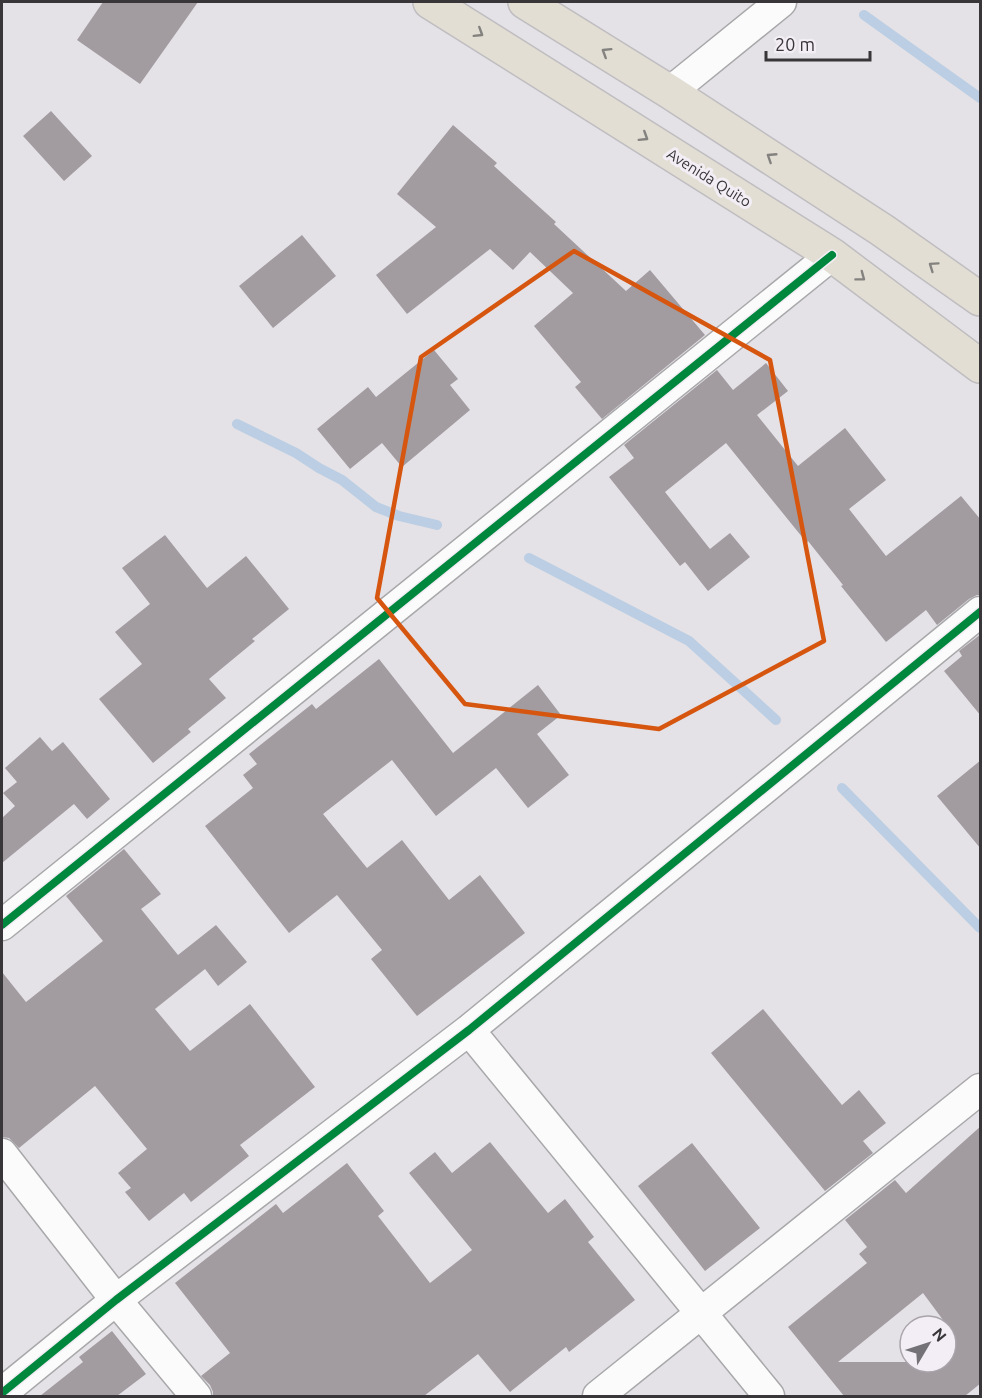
<svg xmlns="http://www.w3.org/2000/svg" width="982" height="1398" viewBox="0 0 982 1398" font-family="Ubuntu,sans-serif">
<rect width="100%" height="100%" fill="#e4e2e6"/>
<g fill="none" stroke-linecap="round" stroke-linejoin="round">
<path stroke="#bbcee4" stroke-width="10" d="M 864,15 L 980,98
M 237,424 L 296,453 L 319,468 L 342,480 L 376,507 L 399,516 L 437,525
M 529,558 L 689,641 L 776,720
M 842,788 L 980,928"/>
</g>
<path fill="#a29ca1" fill-rule="evenodd" d="M 103,2 L 198,2 L 140,84 L 77,40 Z
M 51,111 L 92,156 L 64,181 L 23,136 Z
M 453,125 L 497,163 L 494,166 L 556,222 L 554,224 L 626,291 L 650,270 L 705,335 L 602,419 L 575,387 L 581,382 L 534,326 L 573,293 L 530,252 L 513,270 L 490,249 L 407,314 L 376,275 L 436,227 L 397,194 Z
M 302,235 L 336,276 L 273,328 L 239,286 Z
M 434,350 L 458,379 L 450,385 L 470,410 L 402,467 L 382,443 L 350,469 L 317,429 L 368,387 L 376,397 Z
M 766,363 L 788,391 L 757,415 L 798,466 L 845,428 L 886,480 L 849,509 L 886,556 L 961,496 L 981,520 L 981,595 L 977,595 L 969,599 L 937,625 L 926,610 L 886,642 L 841,586 L 843,585 L 808,541 L 807,543 L 726,443 L 665,492 L 710,549 L 730,533 L 750,557 L 708,591 L 685,562 L 680,566 L 609,477 L 634,458 L 624,445 L 717,370 L 733,390 Z
M 165,535 L 207,588 L 246,556 L 289,609 L 252,639 L 255,641 L 209,679 L 226,698 L 188,729 L 191,732 L 153,763 L 99,699 L 142,664 L 115,632 L 150,604 L 122,568 Z
M 981,634 L 981,716 L 944,671 L 962,656 L 959,651 Z
M 379,659 L 453,753 L 538,685 L 561,715 L 537,734 L 569,775 L 528,808 L 496,768 L 436,816 L 392,760 L 323,814 L 367,868 L 402,840 L 449,900 L 480,875 L 525,933 L 417,1016 L 371,959 L 382,950 L 337,895 L 289,933 L 205,826 L 253,788 L 243,775 L 257,764 L 249,754 L 312,704 L 316,709 Z
M 40,737 L 52,751 L 63,742 L 110,799 L 87,819 L 74,804 L 2,863 L 2,818 L 15,806 L 3,793 L 17,782 L 5,768 Z
M 981,760 L 981,849 L 937,796 Z
M 124,849 L 161,894 L 141,909 L 178,955 L 216,925 L 247,962 L 218,986 L 205,969 L 155,1009 L 190,1051 L 250,1004 L 315,1087 L 240,1145 L 249,1156 L 191,1202 L 184,1193 L 149,1221 L 125,1192 L 131,1188 L 118,1173 L 147,1149 L 95,1086 L 19,1148 L 9,1138 L 2,1137 L 2,972 L 26,1002 L 103,941 L 66,896 Z
M 763,1009 L 842,1105 L 859,1090 L 886,1123 L 863,1141 L 873,1153 L 825,1191 L 711,1053 Z
M 981,1126 L 981,1383 L 965,1396 L 844,1396 L 788,1327 L 867,1263 L 859,1254 L 867,1247 L 845,1220 L 895,1180 L 906,1193 ZM 923,1293 L 946,1324 L 946,1362 L 838,1362 Z
M 490,1142 L 548,1213 L 565,1199 L 594,1237 L 588,1242 L 635,1300 L 569,1352 L 566,1347 L 510,1392 L 478,1354 L 424,1396 L 213,1396 L 213,1392 L 210,1385 L 201,1376 L 230,1353 L 175,1283 L 276,1204 L 283,1213 L 347,1163 L 384,1211 L 378,1216 L 430,1283 L 472,1250 L 409,1173 L 435,1152 L 452,1173 Z
M 692,1143 L 760,1228 L 705,1271 L 638,1186 Z
M 112,1331 L 146,1374 L 117,1396 L 40,1396 L 83,1362 L 79,1357 Z"/>
<g fill="none" stroke-linecap="round" stroke-linejoin="round">
<defs>
<path id="minor" d="M 670,92 L 781,2
M 2,925 L 832,255
M 469,1030 L 769,1396
M 2,1154 L 116,1300 L 196,1396
M 2,1393 L 116,1300 L 469,1030 L 980,612
M 598,1396 L 980,1089"/>
<path id="trunk" d="M 430,2 L 832,255 L 980,366
M 525,2 L 670,92 L 882,230 L 980,299"/>
</defs>
<use href="#minor" stroke="#a8a7aa" stroke-width="33"/>
<use href="#trunk" stroke="#bfbdc0" stroke-width="36"/>
<use href="#minor" stroke="#fbfbfb" stroke-width="30"/>
<use href="#trunk" stroke="#e2ded4" stroke-width="33"/>
<defs>
<path id="cycleway" d="M 2,925 L 832,255
M 2,1393 L 116,1300 L 469,1030 L 980,612"/>
</defs>
<use href="#cycleway" stroke="#f3eef5" stroke-width="11"/>
<use href="#cycleway" stroke="#00873e" stroke-width="8"/>
</g>
<defs><path id="oneway-chevron" d="M-2-3.5L2.5 0L-2 3.5" fill="none" stroke-width="1.6" stroke-linecap="round" stroke-linejoin="round" transform="scale(1.5)"/></defs>
<g stroke="#84827f">
<use href="#oneway-chevron" transform="translate(479 33) rotate(32)"/>
<use href="#oneway-chevron" transform="translate(606 52) rotate(-148)"/>
<use href="#oneway-chevron" transform="translate(644 137) rotate(32)"/>
<use href="#oneway-chevron" transform="translate(771 157) rotate(-147)"/>
<use href="#oneway-chevron" transform="translate(933 266) rotate(-145)"/>
<use href="#oneway-chevron" transform="translate(861 277) rotate(37)"/>
</g>
<path fill="none" stroke="#d65610" stroke-width="4.5" stroke-linejoin="round" d="M 574,251 L 770,360 L 824,641 L 659,729 L 465,704 L 377,598 L 421,357 Z"/>
<g text-anchor="middle" stroke-width="6" stroke-linejoin="round" paint-order="stroke">
<g font-size="15" fill="#383639" stroke="#f3eef5">
<text transform="translate(709 178) rotate(32)" y="5">Avenida Quito</text>
</g>
</g>
<rect width="982" height="1398" fill="none" stroke="#383639" stroke-width="6"/>
<g transform="translate(928 1344) rotate(51)"><circle r="28" fill="#f3eef5" stroke="#a8a4aa" stroke-width="1.5"/>
<path d="M0-4.5L10 22L0 15L-10 22Z" fill="#747276"/>
<text y="-9" font-size="16" font-weight="bold" text-anchor="middle" fill="#383639">N</text>
</g>
<path d="M766 51v9h104v-9" fill="none" stroke="#383639" stroke-width="3"/>
<text x="775" y="51" font-size="18" fill="#383639" stroke="#f3eef5" stroke-width="4.5" paint-order="stroke">20 m</text>
</svg>
